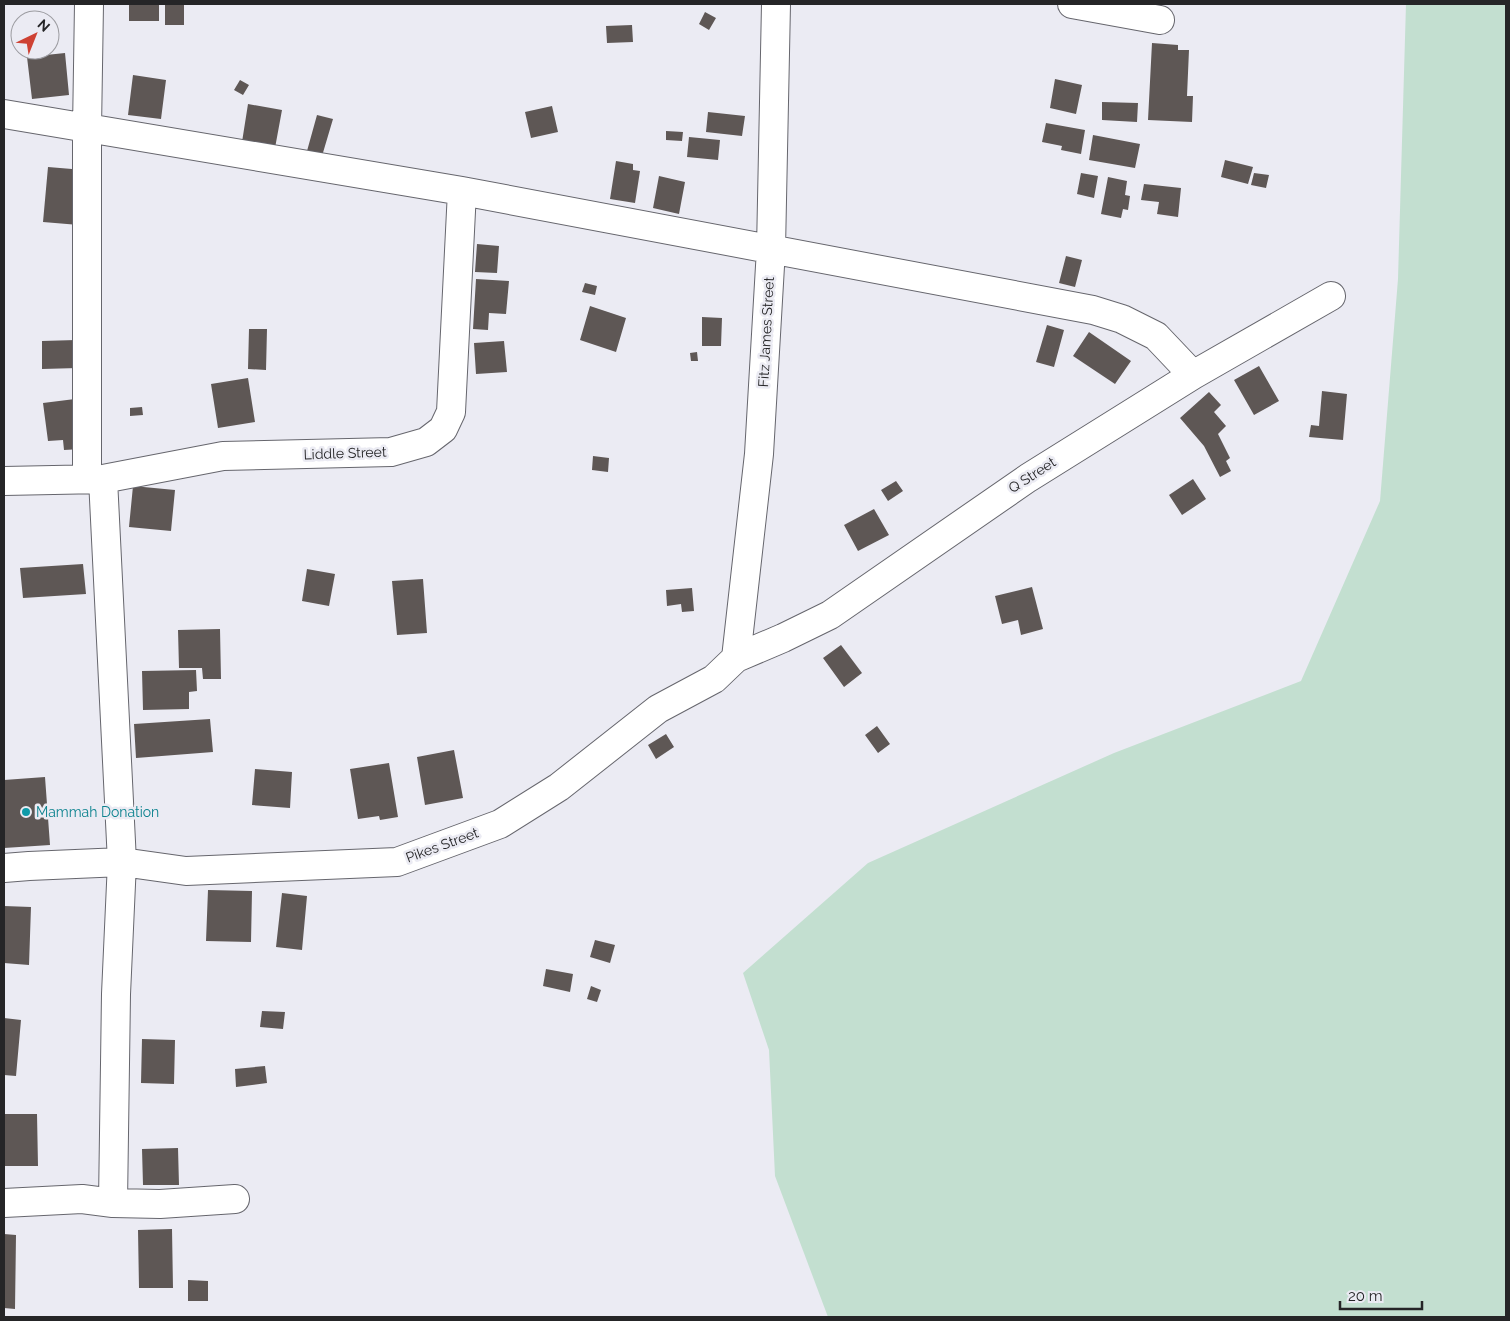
<svg xmlns="http://www.w3.org/2000/svg" width="1510" height="1321" viewBox="0 0 1510 1321" font-family="Raleway,sans-serif">
<rect width="100%" height="100%" fill="#ebebf3"/>
<path fill="#c3dfd0" d="M 1406,4 L 1506,4 L 1506,1317 L 828,1317 L 775,1176 L 769,1050 L 743,973 L 868,863 L 1114,753 L 1301,681 L 1380,501 L 1398,279 Z"/>
<path fill="#5e5755" d="M 129,4 L 159,4 L 159,21 L 129,21 Z
M 165,4 L 184,4 L 184,25 L 165,25 Z
M 705,12 L 716,18 L 709,30 L 699,24 Z
M 632,25 L 633,42 L 607,43 L 606,26 Z
M 1152,43 L 1178,45 L 1178,50 L 1189,50 L 1187,96 L 1193,96 L 1192,122 L 1148,120 Z
M 65,53 L 69,95 L 32,99 L 27,57 Z
M 133,75 L 166,80 L 161,119 L 128,115 Z
M 1055,79 L 1082,85 L 1076,114 L 1050,108 Z
M 240,80 L 249,85 L 243,95 L 234,90 Z
M 1102,102 L 1138,103 L 1137,122 L 1102,120 Z
M 248,104 L 282,110 L 275,148 L 242,142 Z
M 552,106 L 558,132 L 531,138 L 525,112 Z
M 708,112 L 745,116 L 742,136 L 706,132 Z
M 317,115 L 333,119 L 322,156 L 307,151 Z
M 1046,123 L 1085,130 L 1081,154 L 1061,150 L 1062,146 L 1042,142 Z
M 666,131 L 683,132 L 682,141 L 666,140 Z
M 1093,135 L 1140,144 L 1135,168 L 1089,160 Z
M 689,137 L 720,140 L 718,160 L 687,157 Z
M 1225,160 L 1253,167 L 1248,184 L 1221,177 Z
M 616,161 L 633,164 L 633,170 L 640,171 L 635,203 L 610,199 Z
M 48,167 L 84,170 L 79,225 L 43,222 Z
M 1081,173 L 1098,176 L 1094,198 L 1077,194 Z
M 1254,173 L 1269,175 L 1266,188 L 1251,185 Z
M 659,176 L 685,182 L 679,214 L 653,208 Z
M 1108,177 L 1127,181 L 1125,195 L 1130,196 L 1128,210 L 1123,209 L 1121,218 L 1101,214 Z
M 1144,184 L 1181,188 L 1178,217 L 1157,214 L 1159,202 L 1141,200 Z
M 477,244 L 499,246 L 497,273 L 475,272 Z
M 1066,256 L 1082,260 L 1075,287 L 1059,283 Z
M 476,279 L 509,281 L 506,314 L 489,313 L 488,330 L 473,329 Z
M 585,283 L 597,286 L 595,295 L 582,292 Z
M 590,306 L 626,318 L 616,352 L 580,340 Z
M 702,317 L 722,318 L 721,346 L 702,346 Z
M 1047,325 L 1064,330 L 1054,367 L 1036,362 Z
M 249,329 L 267,329 L 266,370 L 248,369 Z
M 1089,332 L 1131,361 L 1115,384 L 1073,356 Z
M 76,340 L 78,368 L 42,369 L 42,341 Z
M 504,341 L 507,372 L 476,374 L 474,343 Z
M 697,352 L 698,361 L 691,361 L 690,353 Z
M 1259,366 L 1279,401 L 1254,415 L 1234,380 Z
M 248,378 L 255,422 L 218,428 L 211,384 Z
M 1322,391 L 1347,394 L 1343,440 L 1309,437 L 1311,425 L 1319,426 Z
M 1209,392 L 1221,405 L 1214,412 L 1226,426 L 1218,434 L 1230,458 L 1226,461 L 1231,471 L 1220,477 L 1204,446 L 1180,418 Z
M 75,399 L 82,449 L 64,450 L 63,440 L 48,441 L 43,403 Z
M 142,407 L 143,415 L 130,416 L 130,408 Z
M 593,456 L 609,458 L 608,472 L 592,470 Z
M 1193,479 L 1206,499 L 1182,515 L 1169,495 Z
M 896,481 L 903,491 L 888,501 L 881,490 Z
M 133,486 L 175,490 L 171,531 L 129,527 Z
M 874,509 L 889,535 L 858,551 L 844,525 Z
M 83,564 L 86,594 L 23,598 L 20,568 Z
M 307,569 L 335,574 L 329,606 L 302,601 Z
M 423,579 L 427,633 L 397,635 L 392,581 Z
M 1032,587 L 1043,629 L 1021,635 L 1018,620 L 1002,624 L 995,596 Z
M 692,588 L 694,611 L 682,612 L 681,604 L 667,606 L 666,590 Z
M 220,629 L 221,679 L 203,679 L 202,668 L 179,668 L 178,630 Z
M 841,645 L 862,673 L 844,687 L 823,658 Z
M 196,670 L 197,691 L 189,692 L 189,709 L 143,710 L 142,671 Z
M 210,719 L 213,752 L 136,758 L 134,724 Z
M 877,726 L 890,744 L 878,753 L 865,735 Z
M 666,734 L 674,747 L 656,759 L 648,745 Z
M 454,750 L 463,798 L 425,805 L 417,757 Z
M 389,763 L 398,817 L 380,820 L 379,816 L 358,819 L 350,769 Z
M 255,769 L 292,772 L 290,808 L 252,805 Z
M 45,777 L 50,845 L 4,848 L 4,780 Z
M 208,890 L 252,891 L 251,942 L 206,941 Z
M 282,893 L 307,896 L 302,950 L 276,947 Z
M 4,906 L 31,907 L 29,965 L 4,963 Z
M 595,940 L 615,945 L 610,963 L 590,957 Z
M 546,969 L 573,974 L 570,992 L 543,986 Z
M 591,986 L 601,990 L 597,1002 L 587,999 Z
M 262,1011 L 285,1012 L 283,1029 L 260,1027 Z
M 4,1018 L 21,1020 L 16,1076 L 4,1075 Z
M 142,1039 L 175,1040 L 174,1084 L 141,1083 Z
M 265,1066 L 267,1083 L 236,1087 L 235,1069 Z
M 4,1114 L 37,1114 L 38,1166 L 4,1166 Z
M 178,1148 L 179,1185 L 143,1185 L 142,1149 Z
M 172,1229 L 173,1288 L 139,1288 L 138,1230 Z
M 4,1234 L 16,1235 L 15,1309 L 4,1308 Z
M 188,1280 L 208,1281 L 208,1301 L 188,1301 Z"/>
<g fill="none" stroke-linecap="round" stroke-linejoin="round">
<defs>
<path id="minor" d="M 1072,4 L 1160,20
M 4,114 L 462,191 L 1093,310 L 1122,319 L 1156,336 L 1193,375
M 87,478 L 87,129 L 89,4
M 103,479 L 122,862 L 116,994 L 113,1203
M 4,481 L 103,479 L 223,456 L 391,452 L 426,442 L 443,429 L 451,412 L 462,191
M 736,658 L 759,454 L 771,249 L 776,4
M 4,868 L 29,866 L 122,862 L 186,871 L 397,862 L 500,824 L 559,787 L 658,709 L 714,679 L 736,658 L 783,638 L 830,615 L 1028,478 L 1193,375 L 1331,296
M 4,1203 L 82,1199 L 113,1203 L 160,1204 L 235,1199"/>
</defs>
<use href="#minor" stroke="#66666d" stroke-width="30"/>
<use href="#minor" stroke="#fff" stroke-width="28"/>
</g>
<circle fill="#0f9aa8" stroke="#ebebf3" stroke-width="2" cx="26" cy="812" r="5"/>
<g text-anchor="middle" stroke-width="5" stroke-linejoin="round" paint-order="stroke">
<g font-size="14" fill="#252527" stroke="#ebebf3">
<text transform="translate(766 332) rotate(-87)" y="5">Fitz James Street</text>
<text transform="translate(345 453) rotate(-2)" y="5">Liddle Street</text>
<text transform="translate(1032 475) rotate(-33)" y="5">Q Street</text>
<text transform="translate(442 845) rotate(-20)" y="5">Pikes Street</text>
</g>
<g font-size="14" fill="#0d838f" stroke="#ebebf3" text-anchor="start">
<text x="36" y="817">Mammah Donation</text>
</g>
</g>
<rect width="1510" height="1321" fill="none" stroke="#252527" stroke-width="10"/>
<g transform="translate(35 35) rotate(43)"><circle r="24" fill="#ebebf3" stroke="#9c9ca1"/>
<path d="M0-4L9 19L0 12L-9 19Z" fill="#ce4133"/>
<text y="-8" font-size="14" font-weight="bold" text-anchor="middle" fill="#252527">N</text>
</g>
<path d="M1340 1301v8h82v-8" fill="none" stroke="#252527" stroke-width="2.5"/>
<text x="1348" y="1301" font-size="15" fill="#252527" stroke="#ebebf3" stroke-width="4" paint-order="stroke">20 m</text>
</svg>
